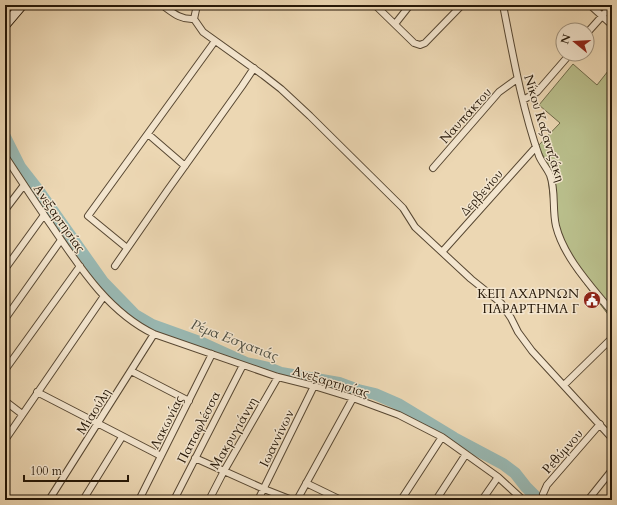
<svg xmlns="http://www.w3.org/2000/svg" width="617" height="505" viewBox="0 0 617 505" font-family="Cardo,serif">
<rect width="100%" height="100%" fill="#ecd7b3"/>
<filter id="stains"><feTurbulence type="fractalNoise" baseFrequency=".005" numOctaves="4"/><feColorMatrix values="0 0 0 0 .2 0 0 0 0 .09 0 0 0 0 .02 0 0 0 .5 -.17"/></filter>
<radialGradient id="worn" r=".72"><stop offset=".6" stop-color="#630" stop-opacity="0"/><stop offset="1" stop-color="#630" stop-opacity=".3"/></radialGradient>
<path fill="#b9be8b" stroke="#6f6a49" d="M 573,64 L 597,85 L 612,66 L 612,315 L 610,317 L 575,271 L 560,245 L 553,221 L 548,177 L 542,167 L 546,161 L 538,146 L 560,123 L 539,105 Z"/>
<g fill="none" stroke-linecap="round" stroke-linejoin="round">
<path stroke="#99b8b2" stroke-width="12" d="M 5,137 L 20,167 L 38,190 L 103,282 L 135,315 L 152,325 L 202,343 L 246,363 L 269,368 L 281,373 L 339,383 L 358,390 L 375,394 L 398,404 L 454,438 L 503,464 L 515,473 L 526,487 L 539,500"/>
<defs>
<path id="street" d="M 162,5 C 172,12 180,20 194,19 L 203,32 L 263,75 L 281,89 L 310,116 L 403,208 L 415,227 L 471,279 L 501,303 L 511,318 L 518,332 L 532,351 L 610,436
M 375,5 L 414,43 L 420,45 L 425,43 L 462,5
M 503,5 C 513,56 522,107 539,156 C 542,163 547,168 550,175 C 556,191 552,209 556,226 C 564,258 592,287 612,312
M 590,5 L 612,25
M 194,19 L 197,5
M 395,24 L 410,5
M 587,33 L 612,5
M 523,100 L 537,92 L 570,54
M 148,134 L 185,166
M 5,156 C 20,179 35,202 51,225 C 79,266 108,312 154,334 L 278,377 L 314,386 L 353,398 L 399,415 L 442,437 L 498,477 L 523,500
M 433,168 L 499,92 L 517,79
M 5,210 L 24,185
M 127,248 L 88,216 L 215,41
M 442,252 L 536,147
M 115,266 L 167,191 L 242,86 L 254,68
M 5,269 L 44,215
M 5,319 L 61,240
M 5,370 L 80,266
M 131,371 L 189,401
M 564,385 L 612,338
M 37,392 L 161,456
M 5,401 L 22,414
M 5,440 L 104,296
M 195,458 L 264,489 L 292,500
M 306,483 L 341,500
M 543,494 L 547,485 L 600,424
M 5,498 L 9,500
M 49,500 L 154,334
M 83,500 L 122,437
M 139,500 L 212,354
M 174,500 L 243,365
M 209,500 L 224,471 L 278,377
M 258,500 L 314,386
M 297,500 L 353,398
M 401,500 L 442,437
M 436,500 L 466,454
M 482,500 L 498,477
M 588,500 L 612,470"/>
<path id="secondary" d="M 5,25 L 22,5"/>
</defs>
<use href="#street" stroke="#574732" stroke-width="8"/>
<use href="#secondary" stroke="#251707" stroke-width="11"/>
<use href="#street" stroke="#f3e5ce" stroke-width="6"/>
<use href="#secondary" stroke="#f3e5ce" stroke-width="9"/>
</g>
<defs>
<symbol id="civic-disc" viewBox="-11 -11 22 22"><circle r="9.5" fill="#8f2418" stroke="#f3e5ce"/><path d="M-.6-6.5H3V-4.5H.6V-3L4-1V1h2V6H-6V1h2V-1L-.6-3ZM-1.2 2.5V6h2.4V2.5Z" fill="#fff"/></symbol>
</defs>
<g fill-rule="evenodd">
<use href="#civic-disc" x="582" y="290" width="20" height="20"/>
</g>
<g text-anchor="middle" stroke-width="3" stroke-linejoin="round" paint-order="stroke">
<g font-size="13" fill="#251707" stroke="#f3e5ce">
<text transform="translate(465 115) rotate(-48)" y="5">Ναυπάκτου</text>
<text transform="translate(545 128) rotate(73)" y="5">Νίκου Καζαντζάκη</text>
<text transform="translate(481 192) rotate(-48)" y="5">Δερβενίου</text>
<text transform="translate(60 218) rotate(55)" y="5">Ανεξαρτησίας</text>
<text transform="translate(331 381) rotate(17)" y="5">Ανεξαρτησίας</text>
<text transform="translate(93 411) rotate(-58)" y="5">Μιαούλη</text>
<text transform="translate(166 422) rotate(-63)" y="5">Λακωνίας</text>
<text transform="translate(198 427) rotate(-63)" y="5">Παπαφλέσσα</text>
<text transform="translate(233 433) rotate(-60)" y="5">Μακρυγιάννη</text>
<text transform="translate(276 438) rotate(-64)" y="5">Ιωαννίνων</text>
<text transform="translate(562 451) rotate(-49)" y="5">Ρεθύμνου</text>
</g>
<g font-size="13" fill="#251707" stroke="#f3e5ce" text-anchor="end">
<text x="579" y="298">ΚΕΠ ΑΧΑΡΝΩΝ<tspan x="579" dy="15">ΠΑΡΑΡΤΗΜΑ Γ</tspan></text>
</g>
<g font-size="14" font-style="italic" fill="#4e4f43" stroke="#f3e5ce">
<text transform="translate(235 340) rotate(21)" y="5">Ρέμα Εσχατιάς</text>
</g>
</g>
<rect width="617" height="505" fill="none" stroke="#ecd7b3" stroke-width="20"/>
<rect x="6" y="6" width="605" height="493" fill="none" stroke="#251707" stroke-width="2"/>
<rect x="10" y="10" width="597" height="485" fill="none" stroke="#251707"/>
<g transform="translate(575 42) rotate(288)"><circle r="19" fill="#f3e5ce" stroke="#a1937e"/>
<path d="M0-3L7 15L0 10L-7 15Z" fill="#8f2418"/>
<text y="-6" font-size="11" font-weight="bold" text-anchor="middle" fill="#251707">N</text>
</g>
<path d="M24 475v6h104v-6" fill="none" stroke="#251707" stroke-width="2"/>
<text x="30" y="475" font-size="12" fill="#251707" stroke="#f3e5ce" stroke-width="3" paint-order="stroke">100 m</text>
<rect width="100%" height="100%" filter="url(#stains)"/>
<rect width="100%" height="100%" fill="url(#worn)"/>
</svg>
